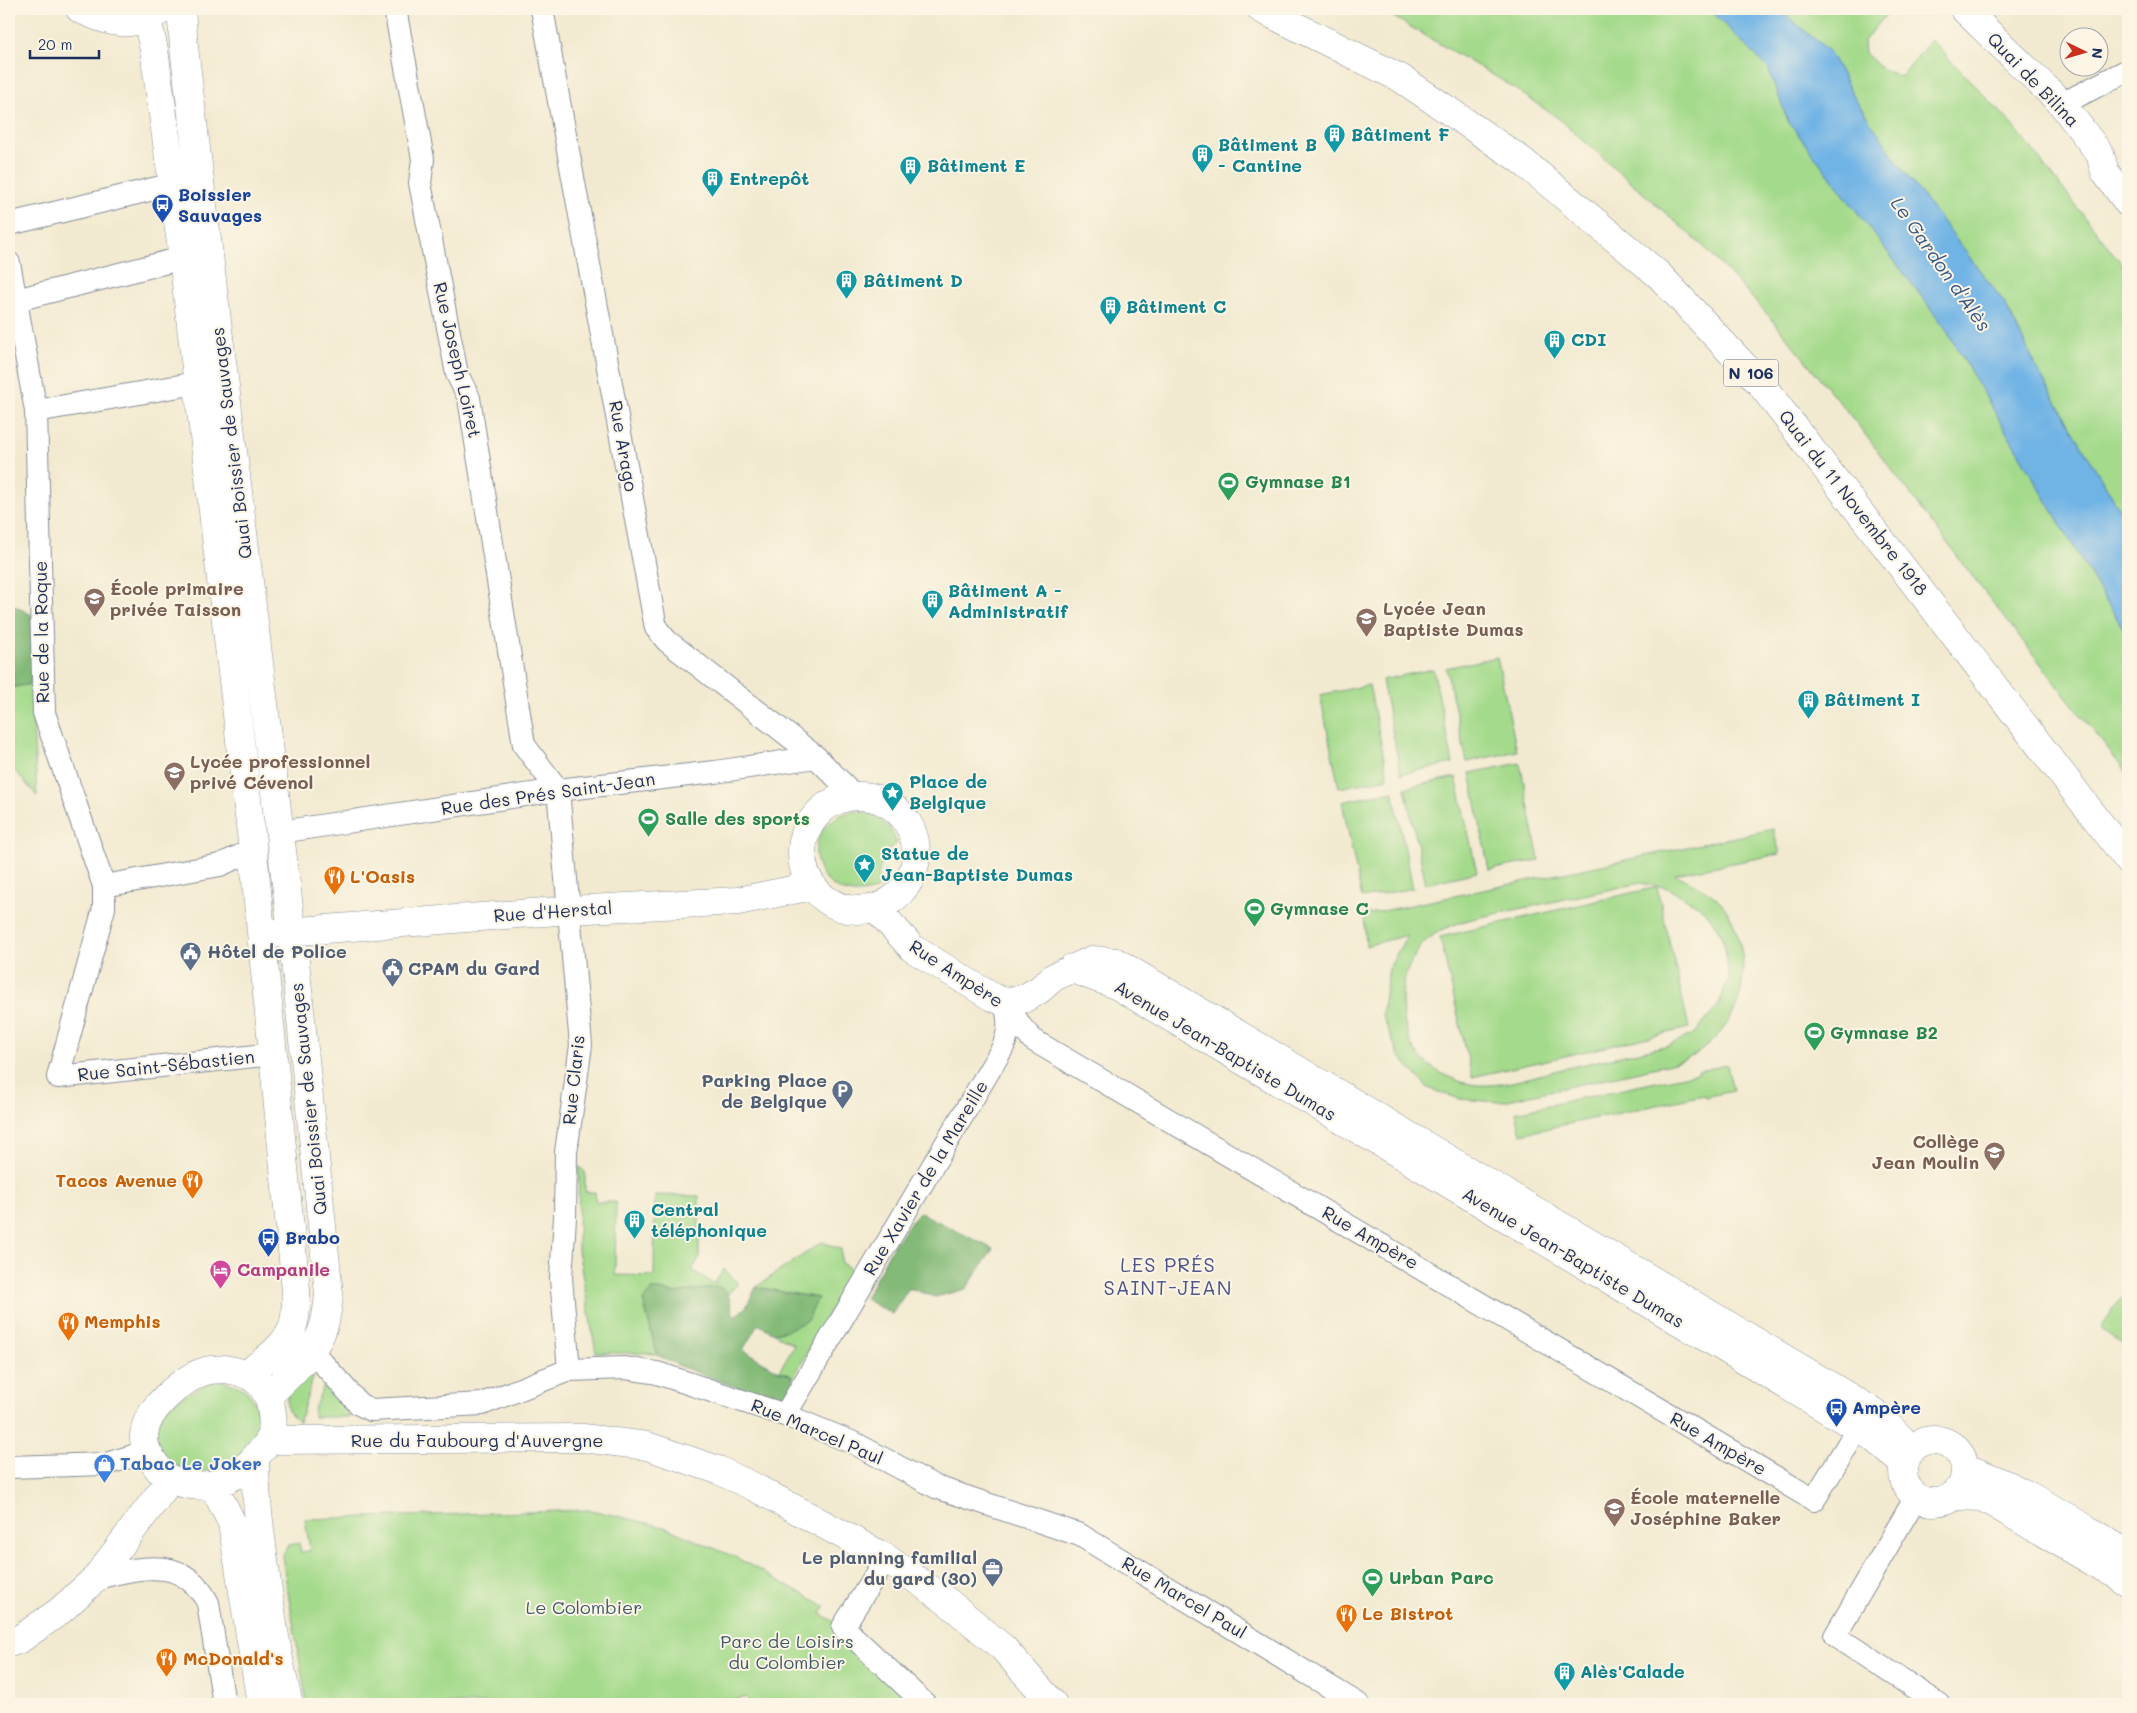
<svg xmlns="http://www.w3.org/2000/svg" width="2137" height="1713" viewBox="0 0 2137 1713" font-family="Mali,sans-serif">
<rect width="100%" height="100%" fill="#fcf5e5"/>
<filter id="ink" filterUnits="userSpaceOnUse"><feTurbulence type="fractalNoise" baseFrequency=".02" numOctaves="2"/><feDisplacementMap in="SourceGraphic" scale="10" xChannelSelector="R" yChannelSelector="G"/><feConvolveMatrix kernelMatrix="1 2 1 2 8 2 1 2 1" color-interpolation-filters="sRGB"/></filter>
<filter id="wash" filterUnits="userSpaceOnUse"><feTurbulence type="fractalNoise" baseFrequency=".0096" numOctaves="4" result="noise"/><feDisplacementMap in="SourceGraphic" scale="20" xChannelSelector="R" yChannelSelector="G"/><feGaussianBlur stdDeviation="1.12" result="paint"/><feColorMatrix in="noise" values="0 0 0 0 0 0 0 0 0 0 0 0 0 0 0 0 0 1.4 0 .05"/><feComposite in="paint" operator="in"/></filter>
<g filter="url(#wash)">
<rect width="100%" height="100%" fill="#f2ead0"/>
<path fill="#a4da8b" stroke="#608474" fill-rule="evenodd" d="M 1380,9 L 1709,9 L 1768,68 L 1788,121 L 1944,326 L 2104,598 L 2128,636 L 2128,775 L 1982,589 L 1858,425 L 1770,317 L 1703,246 L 1558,118 L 1503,81 Z
M 1778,9 L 1891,9 L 1864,41 L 1865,53 L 1882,69 L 1901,77 L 1931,40 L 2012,124 L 2128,272 L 2128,524 L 2041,376 L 2004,302 L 1905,173 L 1857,102 L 1829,51 Z
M 1497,657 L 1517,751 L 1467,762 L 1446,668 Z
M 1433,669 L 1453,763 L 1401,774 L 1382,680 Z
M 31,684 L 37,796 L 9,764 L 9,688 Z
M 1369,685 L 1388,778 L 1339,788 L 1320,695 Z
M 1520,763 L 1539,860 L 1489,870 L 1470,773 Z
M 1456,777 L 1477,872 L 1426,884 L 1405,788 Z
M 1393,791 L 1413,888 L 1362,898 L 1342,802 Z
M 854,811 C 876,813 889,822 897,843 C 882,854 877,871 878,889 C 814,913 789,824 854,811 Z
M 1773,829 L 1780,854 L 1675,874 C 1690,882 1705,888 1718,900 C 1729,910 1735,926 1739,940 C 1751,986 1736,1027 1696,1054 C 1689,1059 1679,1061 1671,1064 L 1499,1102 L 1460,1099 L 1428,1088 L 1399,1056 L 1382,1015 L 1389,968 L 1407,935 L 1366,946 L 1364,915 ZM 1640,883 L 1668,888 L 1697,905 L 1708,915 L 1718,928 L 1724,943 L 1729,978 L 1718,1006 L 1695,1033 L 1669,1045 C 1634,1053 1598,1061 1562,1069 C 1532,1076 1493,1092 1462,1082 C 1443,1076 1424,1065 1413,1048 C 1410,1044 1409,1039 1408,1034 C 1397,1003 1401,971 1422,945 C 1434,931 1454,924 1472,919 Z
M 1657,887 L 1689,1028 L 1472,1077 L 1440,937 Z
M 1727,1065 L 1733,1091 L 1705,1097 L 1704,1095 L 1521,1134 L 1516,1112 L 1698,1073 L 1698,1071 Z
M 579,1166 L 585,1172 L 585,1192 L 595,1192 L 596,1202 L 616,1202 L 615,1275 L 654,1276 L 655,1195 L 699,1196 L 699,1259 L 692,1270 L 714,1284 L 724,1269 L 738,1283 L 728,1294 L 719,1287 L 674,1293 L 661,1290 L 643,1300 L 657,1355 L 647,1353 L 596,1353 L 578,1250 Z
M 822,1242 L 841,1249 L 841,1263 L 853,1270 L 793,1378 L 790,1374 L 779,1371 L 794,1345 L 774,1333 L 788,1330 L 818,1298 L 756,1287 Z
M 2128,1289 L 2128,1347 L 2101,1328 Z
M 305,1369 L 316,1369 L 299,1422 L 288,1411 C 284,1392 294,1383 305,1369 Z
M 215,1379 C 237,1385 254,1388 258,1415 C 265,1458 184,1498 162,1451 C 159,1445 156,1440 157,1433 C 159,1425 159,1415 166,1408 C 174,1400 203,1386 215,1379 Z
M 324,1385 L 350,1413 L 349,1417 L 314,1417 L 313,1411 Z
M 591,1510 L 664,1527 L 737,1558 L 825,1606 L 821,1614 L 832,1620 L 925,1704 L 749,1704 L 747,1697 L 718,1704 L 307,1704 L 282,1557 L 288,1545 L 299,1543 L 301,1552 L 310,1551 L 305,1519 Z"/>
<path fill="#83ba77" stroke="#4f746a" d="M 9,603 L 32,615 L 31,684 L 9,688 Z
M 919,1212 L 993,1249 L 966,1289 L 935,1297 L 909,1288 L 892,1314 L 865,1299 L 894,1244 Z
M 719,1287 L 728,1294 L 734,1317 L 746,1307 L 756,1287 L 818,1298 L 808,1320 L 788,1330 L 774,1333 L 758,1324 L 743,1350 L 779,1371 L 790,1374 L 794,1381 L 787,1395 L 776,1402 L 680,1366 L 657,1355 L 643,1300 L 652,1290 L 661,1290 L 674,1293 Z"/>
<path fill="#70b3e5" stroke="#4671a2" d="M 1709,9 L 1778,9 L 1829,51 L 1857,102 L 1905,173 L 2004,302 L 2041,376 L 2128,524 L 2128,636 L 2104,598 L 1944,326 L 1788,121 L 1768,68 Z"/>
</g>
<g filter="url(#ink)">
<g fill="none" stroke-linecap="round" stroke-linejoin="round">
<defs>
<path id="street" d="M 395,9 L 423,159 L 420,183 L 457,374 L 469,398 L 524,745 L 558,790 L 581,1045 L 566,1152 L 565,1218 L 561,1278 L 569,1370
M 542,9 L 656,628 L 667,641 L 816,757 L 854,795
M 2062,104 L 2128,70
M 9,224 L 174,184
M 9,263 L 36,411 L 44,713 L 104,886 L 104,908 L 58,1077 L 274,1054
M 16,300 L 183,258
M 36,411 L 197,383
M 280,832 L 558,790 L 715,772 L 816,757
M 104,886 L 220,865 L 253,850
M 1005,1002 L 1022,1028 L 1033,1040 L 1814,1500 L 1858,1428
M 311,1350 L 359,1404 L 371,1410 L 482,1404 L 569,1370 L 625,1368 L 657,1373 L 785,1415 L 856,1444 L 936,1487 L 1080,1535 L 1358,1704
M 785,1415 L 1002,1049 C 1009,1033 1010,1024 1006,1007
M 9,1467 L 106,1464 L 146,1452
M 1916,1497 L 1835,1636 L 1939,1704
M 886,1558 L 843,1627 L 925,1704
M 96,1578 C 140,1568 183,1554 208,1603 L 224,1704"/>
<path id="secondary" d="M 181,9 L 184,47 L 200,182 L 292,932 L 329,1294 C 328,1304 327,1315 324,1325 C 316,1353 289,1375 269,1395
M 1964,9 L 2062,104 L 2100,154 L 2105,172 L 2128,203
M 147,19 L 154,50 L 183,258 L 253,850 L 296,1290 C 296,1304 297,1321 290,1333 C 280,1350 262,1362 247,1374
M802 853a57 57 0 1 1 114 0a57 57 0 1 1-114 0Z
M 876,908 L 912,948 L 992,997 L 1005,1002 L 1023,999 L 1039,990 L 1054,977 L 1092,960 L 1116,962 L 1876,1413 L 1911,1449
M 274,933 L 570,910 L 738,901 L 812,886
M 1072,968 C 1087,976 1103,979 1118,986 L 1858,1428 L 1876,1439 L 1900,1461
M 225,1369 C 253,1373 269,1384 272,1414 C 273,1422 273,1432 270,1440 C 267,1445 261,1450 258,1454 C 237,1481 207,1493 175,1481 C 165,1478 158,1469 153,1461 C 146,1452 142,1441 145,1429 C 150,1407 184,1377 206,1371 C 212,1369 219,1370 225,1369 Z
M 269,1440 L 583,1438 L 647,1446 L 718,1470 L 754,1487 L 886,1558 L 948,1602 L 1003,1648 L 1053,1704
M1903 1471a31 31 0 1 1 62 0a31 31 0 1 1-62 0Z
M 255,1458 C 255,1498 261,1537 266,1576 C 272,1619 278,1662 289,1704
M 1965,1468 C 2023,1487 2075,1523 2128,1554
M 213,1485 L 232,1523 L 261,1704
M 1952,1496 L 1982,1497 L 2128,1582
M 9,1643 L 20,1639 L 60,1611 L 96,1578 L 170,1480"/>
<path id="primary" d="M 80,9 C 112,24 133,29 163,9
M 1261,9 L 1402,79 L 1521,160 L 1659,275 L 1760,383 L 2128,860"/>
</defs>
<use href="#street" stroke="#868c97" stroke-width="24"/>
<use href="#secondary" stroke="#868c97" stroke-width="29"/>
<use href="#primary" stroke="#868c97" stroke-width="29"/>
<use href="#street" stroke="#fff" stroke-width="22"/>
<use href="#secondary" stroke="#fff" stroke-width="28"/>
<use href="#primary" stroke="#fff" stroke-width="28"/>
</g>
</g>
<defs>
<symbol id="building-pin" viewBox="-11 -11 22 30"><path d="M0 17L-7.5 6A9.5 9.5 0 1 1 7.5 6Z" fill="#0f9aa8" stroke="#fcf5e5"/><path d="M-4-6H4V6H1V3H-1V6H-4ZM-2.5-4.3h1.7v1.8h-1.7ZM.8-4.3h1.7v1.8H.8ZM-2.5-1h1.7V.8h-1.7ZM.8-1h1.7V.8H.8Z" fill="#fff"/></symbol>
<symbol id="bus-pin" viewBox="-11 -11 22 30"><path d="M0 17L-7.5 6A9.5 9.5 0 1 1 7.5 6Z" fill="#1a4fb4" stroke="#fcf5e5"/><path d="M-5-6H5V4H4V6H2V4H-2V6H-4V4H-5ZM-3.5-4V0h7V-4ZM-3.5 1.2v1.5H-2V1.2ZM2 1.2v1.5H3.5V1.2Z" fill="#fff"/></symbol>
<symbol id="stadium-pin" viewBox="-11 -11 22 30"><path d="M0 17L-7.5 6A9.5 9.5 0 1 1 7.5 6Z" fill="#2e9e5b" stroke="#fcf5e5"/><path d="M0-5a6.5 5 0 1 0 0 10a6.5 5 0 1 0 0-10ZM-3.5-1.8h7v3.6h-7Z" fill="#fff"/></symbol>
<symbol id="school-pin" viewBox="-11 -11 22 30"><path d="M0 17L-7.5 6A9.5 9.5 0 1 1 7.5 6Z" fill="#8d6e63" stroke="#fcf5e5"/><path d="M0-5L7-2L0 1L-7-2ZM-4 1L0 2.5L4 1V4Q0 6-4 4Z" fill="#fff"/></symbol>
<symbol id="sight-pin" viewBox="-11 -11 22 30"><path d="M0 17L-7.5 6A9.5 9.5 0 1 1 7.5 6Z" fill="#0f9aa8" stroke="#fcf5e5"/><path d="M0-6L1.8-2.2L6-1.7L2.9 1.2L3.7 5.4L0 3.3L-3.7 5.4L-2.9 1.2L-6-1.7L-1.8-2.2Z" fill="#fff"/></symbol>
<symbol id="restaurant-pin" viewBox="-11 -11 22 30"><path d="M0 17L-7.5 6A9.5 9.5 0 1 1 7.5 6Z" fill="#e8710a" stroke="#fcf5e5"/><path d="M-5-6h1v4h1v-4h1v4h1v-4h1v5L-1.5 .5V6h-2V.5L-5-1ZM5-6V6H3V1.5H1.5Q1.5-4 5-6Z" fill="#fff"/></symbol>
<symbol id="civic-pin" viewBox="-11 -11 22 30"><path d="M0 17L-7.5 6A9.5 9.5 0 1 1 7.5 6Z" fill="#5c6f8a" stroke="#fcf5e5"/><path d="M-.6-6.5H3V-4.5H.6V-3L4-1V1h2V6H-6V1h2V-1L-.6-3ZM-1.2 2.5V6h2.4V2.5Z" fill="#fff"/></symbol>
<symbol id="parking-pin" viewBox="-11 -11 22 30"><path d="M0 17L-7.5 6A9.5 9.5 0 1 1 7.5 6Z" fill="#5c6f8a" stroke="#fcf5e5"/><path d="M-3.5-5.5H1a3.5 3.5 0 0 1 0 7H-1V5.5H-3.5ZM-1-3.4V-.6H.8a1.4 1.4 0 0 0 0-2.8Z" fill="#fff"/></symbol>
<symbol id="hotel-pin" viewBox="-11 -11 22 30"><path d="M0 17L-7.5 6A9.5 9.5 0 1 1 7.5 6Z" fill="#d1479c" stroke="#fcf5e5"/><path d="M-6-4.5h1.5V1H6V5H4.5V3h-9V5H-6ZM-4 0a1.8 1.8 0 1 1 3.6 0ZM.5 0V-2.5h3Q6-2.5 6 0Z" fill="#fff"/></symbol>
<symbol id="shop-pin" viewBox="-11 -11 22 30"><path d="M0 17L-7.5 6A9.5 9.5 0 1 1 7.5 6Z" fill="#3f7fe0" stroke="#fcf5e5"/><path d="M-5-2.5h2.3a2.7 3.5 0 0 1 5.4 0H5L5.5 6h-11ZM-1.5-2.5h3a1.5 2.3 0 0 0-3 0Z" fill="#fff"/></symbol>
<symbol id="office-pin" viewBox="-11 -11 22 30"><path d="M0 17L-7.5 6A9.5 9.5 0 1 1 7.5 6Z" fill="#5c6f8a" stroke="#fcf5e5"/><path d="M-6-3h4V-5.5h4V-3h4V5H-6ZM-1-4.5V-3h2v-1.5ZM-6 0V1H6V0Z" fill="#fff"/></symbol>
</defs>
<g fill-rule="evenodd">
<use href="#building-pin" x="1322" y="122" width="25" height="34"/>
<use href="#building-pin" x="1190" y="142" width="25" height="34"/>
<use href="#building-pin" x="898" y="154" width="25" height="34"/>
<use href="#building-pin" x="700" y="166" width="25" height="34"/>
<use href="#bus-pin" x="150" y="192" width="25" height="34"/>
<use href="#building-pin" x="834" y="268" width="25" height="34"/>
<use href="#building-pin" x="1098" y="294" width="25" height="34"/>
<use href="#building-pin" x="1542" y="328" width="25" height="34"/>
<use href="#stadium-pin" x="1216" y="470" width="25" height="34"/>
<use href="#school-pin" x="82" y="586" width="25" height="34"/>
<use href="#building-pin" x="920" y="588" width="25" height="34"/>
<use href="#school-pin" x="1354" y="606" width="25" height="34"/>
<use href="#building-pin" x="1796" y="688" width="25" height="34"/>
<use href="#school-pin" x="162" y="760" width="25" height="34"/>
<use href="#sight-pin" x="880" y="780" width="25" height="34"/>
<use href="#stadium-pin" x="636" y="806" width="25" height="34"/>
<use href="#sight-pin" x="852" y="852" width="25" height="34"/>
<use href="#restaurant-pin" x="322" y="864" width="25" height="34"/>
<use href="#stadium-pin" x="1242" y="896" width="25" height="34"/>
<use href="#civic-pin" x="178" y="940" width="25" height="34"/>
<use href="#civic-pin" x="380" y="956" width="25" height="34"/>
<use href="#stadium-pin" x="1802" y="1020" width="25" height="34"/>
<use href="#parking-pin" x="830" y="1078" width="25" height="34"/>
<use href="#school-pin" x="1982" y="1140" width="25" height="34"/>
<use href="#restaurant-pin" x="180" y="1168" width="25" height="34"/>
<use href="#building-pin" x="622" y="1208" width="25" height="34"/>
<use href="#bus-pin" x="256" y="1226" width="25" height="34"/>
<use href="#hotel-pin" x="208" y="1258" width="25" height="34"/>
<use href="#restaurant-pin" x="56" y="1310" width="25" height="34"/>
<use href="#bus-pin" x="1824" y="1396" width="25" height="34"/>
<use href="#shop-pin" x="92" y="1452" width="25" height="34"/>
<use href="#school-pin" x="1602" y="1496" width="25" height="34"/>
<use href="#office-pin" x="980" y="1556" width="25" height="34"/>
<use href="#stadium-pin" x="1360" y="1566" width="25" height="34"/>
<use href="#restaurant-pin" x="1334" y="1602" width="25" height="34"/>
<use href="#restaurant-pin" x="154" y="1646" width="25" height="34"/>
<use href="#building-pin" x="1552" y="1660" width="25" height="34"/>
</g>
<g text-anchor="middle" stroke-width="4" stroke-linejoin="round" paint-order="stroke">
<rect fill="#fcf5e5" stroke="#5e6a86" stroke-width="1" x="1723.5" y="359.5" width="55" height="27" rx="4"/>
<g font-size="16" font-weight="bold" fill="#1b2f5e">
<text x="1751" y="379">N 106</text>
</g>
<g font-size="18" fill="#1b2f5e" stroke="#fcf5e5">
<text transform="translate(2033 80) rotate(46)" y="6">Quai de Bilina</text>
<text transform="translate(457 360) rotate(77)" y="6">Rue Joseph Loiret</text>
<text transform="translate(232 443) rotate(-97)" y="6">Quai Boissier de Sauvages</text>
<text transform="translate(623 446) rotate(80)" y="6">Rue Arago</text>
<text transform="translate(1853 503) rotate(52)" y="6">Quai du 11 Novembre 1918</text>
<text transform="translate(42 632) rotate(-91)" y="6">Rue de la Roque</text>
<text transform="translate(548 794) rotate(-8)" y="6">Rue des Prés Saint-Jean</text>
<text transform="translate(553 912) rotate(-4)" y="6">Rue d'Herstal</text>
<text transform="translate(956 974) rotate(33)" y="6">Rue Ampère</text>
<text transform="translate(1225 1051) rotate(31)" y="6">Avenue Jean-Baptiste Dumas</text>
<text transform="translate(166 1066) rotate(-6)" y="6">Rue Saint-Sébastien</text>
<text transform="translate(574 1080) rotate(-84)" y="6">Rue Claris</text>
<text transform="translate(309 1099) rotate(-96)" y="6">Quai Boissier de Sauvages</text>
<text transform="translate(926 1178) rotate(-59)" y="6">Rue Xavier de la Mareille</text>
<text transform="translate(1370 1238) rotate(30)" y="6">Rue Ampère</text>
<text transform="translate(1573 1258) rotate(31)" y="6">Avenue Jean-Baptiste Dumas</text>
<text transform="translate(817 1432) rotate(23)" y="6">Rue Marcel Paul</text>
<text x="477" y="1447">Rue du Faubourg d'Auvergne</text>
<text transform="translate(1718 1444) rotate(30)" y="6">Rue Ampère</text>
<text transform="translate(1184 1598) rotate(31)" y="6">Rue Marcel Paul</text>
</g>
<g font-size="18" font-weight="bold" fill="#0d838f" stroke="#fcf5e5" text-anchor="start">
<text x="1351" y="141">Bâtiment F</text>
<text x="1218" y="151">Bâtiment B<tspan x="1218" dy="21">- Cantine</tspan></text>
<text x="927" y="172">Bâtiment E</text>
<text x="729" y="185">Entrepôt</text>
<text x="863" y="287">Bâtiment D</text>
<text x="1126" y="313">Bâtiment C</text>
<text x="1571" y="346">CDI</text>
<text x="948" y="597">Bâtiment A -<tspan x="948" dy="21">Administratif</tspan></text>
<text x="1824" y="706">Bâtiment I</text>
<text x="909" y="788">Place de<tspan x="909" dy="21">Belgique</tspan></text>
<text x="881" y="860">Statue de<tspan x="881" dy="21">Jean-Baptiste Dumas</tspan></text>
<text x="651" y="1216">Central<tspan x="651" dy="21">téléphonique</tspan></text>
<text x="1580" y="1678">Alès'Calade</text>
</g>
<g font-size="18" font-weight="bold" fill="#164399" stroke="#fcf5e5" text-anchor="start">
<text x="178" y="201">Boissier<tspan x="178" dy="21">Sauvages</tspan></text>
<text x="285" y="1244">Brabo</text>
<text x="1852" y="1414">Ampère</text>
</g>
<g font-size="18" font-weight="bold" fill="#27864d" stroke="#fcf5e5" text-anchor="start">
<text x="1245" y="488">Gymnase B1</text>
<text x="665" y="825">Salle des sports</text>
<text x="1270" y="915">Gymnase C</text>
<text x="1830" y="1039">Gymnase B2</text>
<text x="1389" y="1584">Urban Parc</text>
</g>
<g font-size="18" font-weight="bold" fill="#785e54" stroke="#fcf5e5" text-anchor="start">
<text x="110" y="595">École primaire<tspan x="110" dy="21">privée Taisson</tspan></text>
<text x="1383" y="615">Lycée Jean<tspan x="1383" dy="21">Baptiste Dumas</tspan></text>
<text x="190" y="768">Lycée professionnel<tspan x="190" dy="21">privé Cévenol</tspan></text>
<text x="1979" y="1148" text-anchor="end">Collège<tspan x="1979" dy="21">Jean Moulin</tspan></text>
<text x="1630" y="1504">École maternelle<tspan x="1630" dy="21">Joséphine Baker</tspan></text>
</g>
<g font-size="18" font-weight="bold" fill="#c56008" stroke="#fcf5e5" text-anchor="start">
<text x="350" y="883">L'Oasis</text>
<text x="177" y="1187" text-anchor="end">Tacos Avenue</text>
<text x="84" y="1328">Memphis</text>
<text x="1362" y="1620">Le Bistrot</text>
<text x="183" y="1665">McDonald's</text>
</g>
<g font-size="18" font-weight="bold" fill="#4e5e75" stroke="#fcf5e5" text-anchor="start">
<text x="207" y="958">Hôtel de Police</text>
<text x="408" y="975">CPAM du Gard</text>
<text x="827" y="1087" text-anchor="end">Parking Place<tspan x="827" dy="21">de Belgique</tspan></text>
<text x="977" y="1564" text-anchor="end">Le planning familial<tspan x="977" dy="21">du gard (30)</tspan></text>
</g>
<g font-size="18" font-weight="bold" fill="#b23c85" stroke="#fcf5e5" text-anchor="start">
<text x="237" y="1276">Campanile</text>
</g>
<g font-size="18" font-weight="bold" fill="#366cbe" stroke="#fcf5e5" text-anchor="start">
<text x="120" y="1470">Tabac Le Joker</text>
</g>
<g font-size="18" fill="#3d5a69" stroke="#fcf5e5">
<text x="584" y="1614">Le Colombier</text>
<text x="787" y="1648">Parc de Loisirs<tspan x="787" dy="21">du Colombier</tspan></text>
</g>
<g font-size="19" font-style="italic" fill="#355786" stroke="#fcf5e5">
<text transform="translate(1941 264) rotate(55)" y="7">Le Gardon d'Alès</text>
</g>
<g font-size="20" letter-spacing="1" fill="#4d558a" stroke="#fcf5e5">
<text x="1168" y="1272">LES PRÉS<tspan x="1168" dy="23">SAINT-JEAN</tspan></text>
</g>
</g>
<rect width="2137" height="1713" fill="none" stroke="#fcf5e5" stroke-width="30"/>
<g transform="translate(2084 52) rotate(95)"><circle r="24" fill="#fcf5e5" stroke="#a2a6af"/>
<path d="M0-4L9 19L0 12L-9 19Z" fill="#c8321e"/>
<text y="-8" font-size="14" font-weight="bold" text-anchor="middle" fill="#1b2f5e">N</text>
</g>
<path d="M30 50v8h69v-8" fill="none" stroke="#1b2f5e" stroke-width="2.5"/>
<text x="38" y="50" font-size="15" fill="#1b2f5e" stroke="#fcf5e5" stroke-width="4" paint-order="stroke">20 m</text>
</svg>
